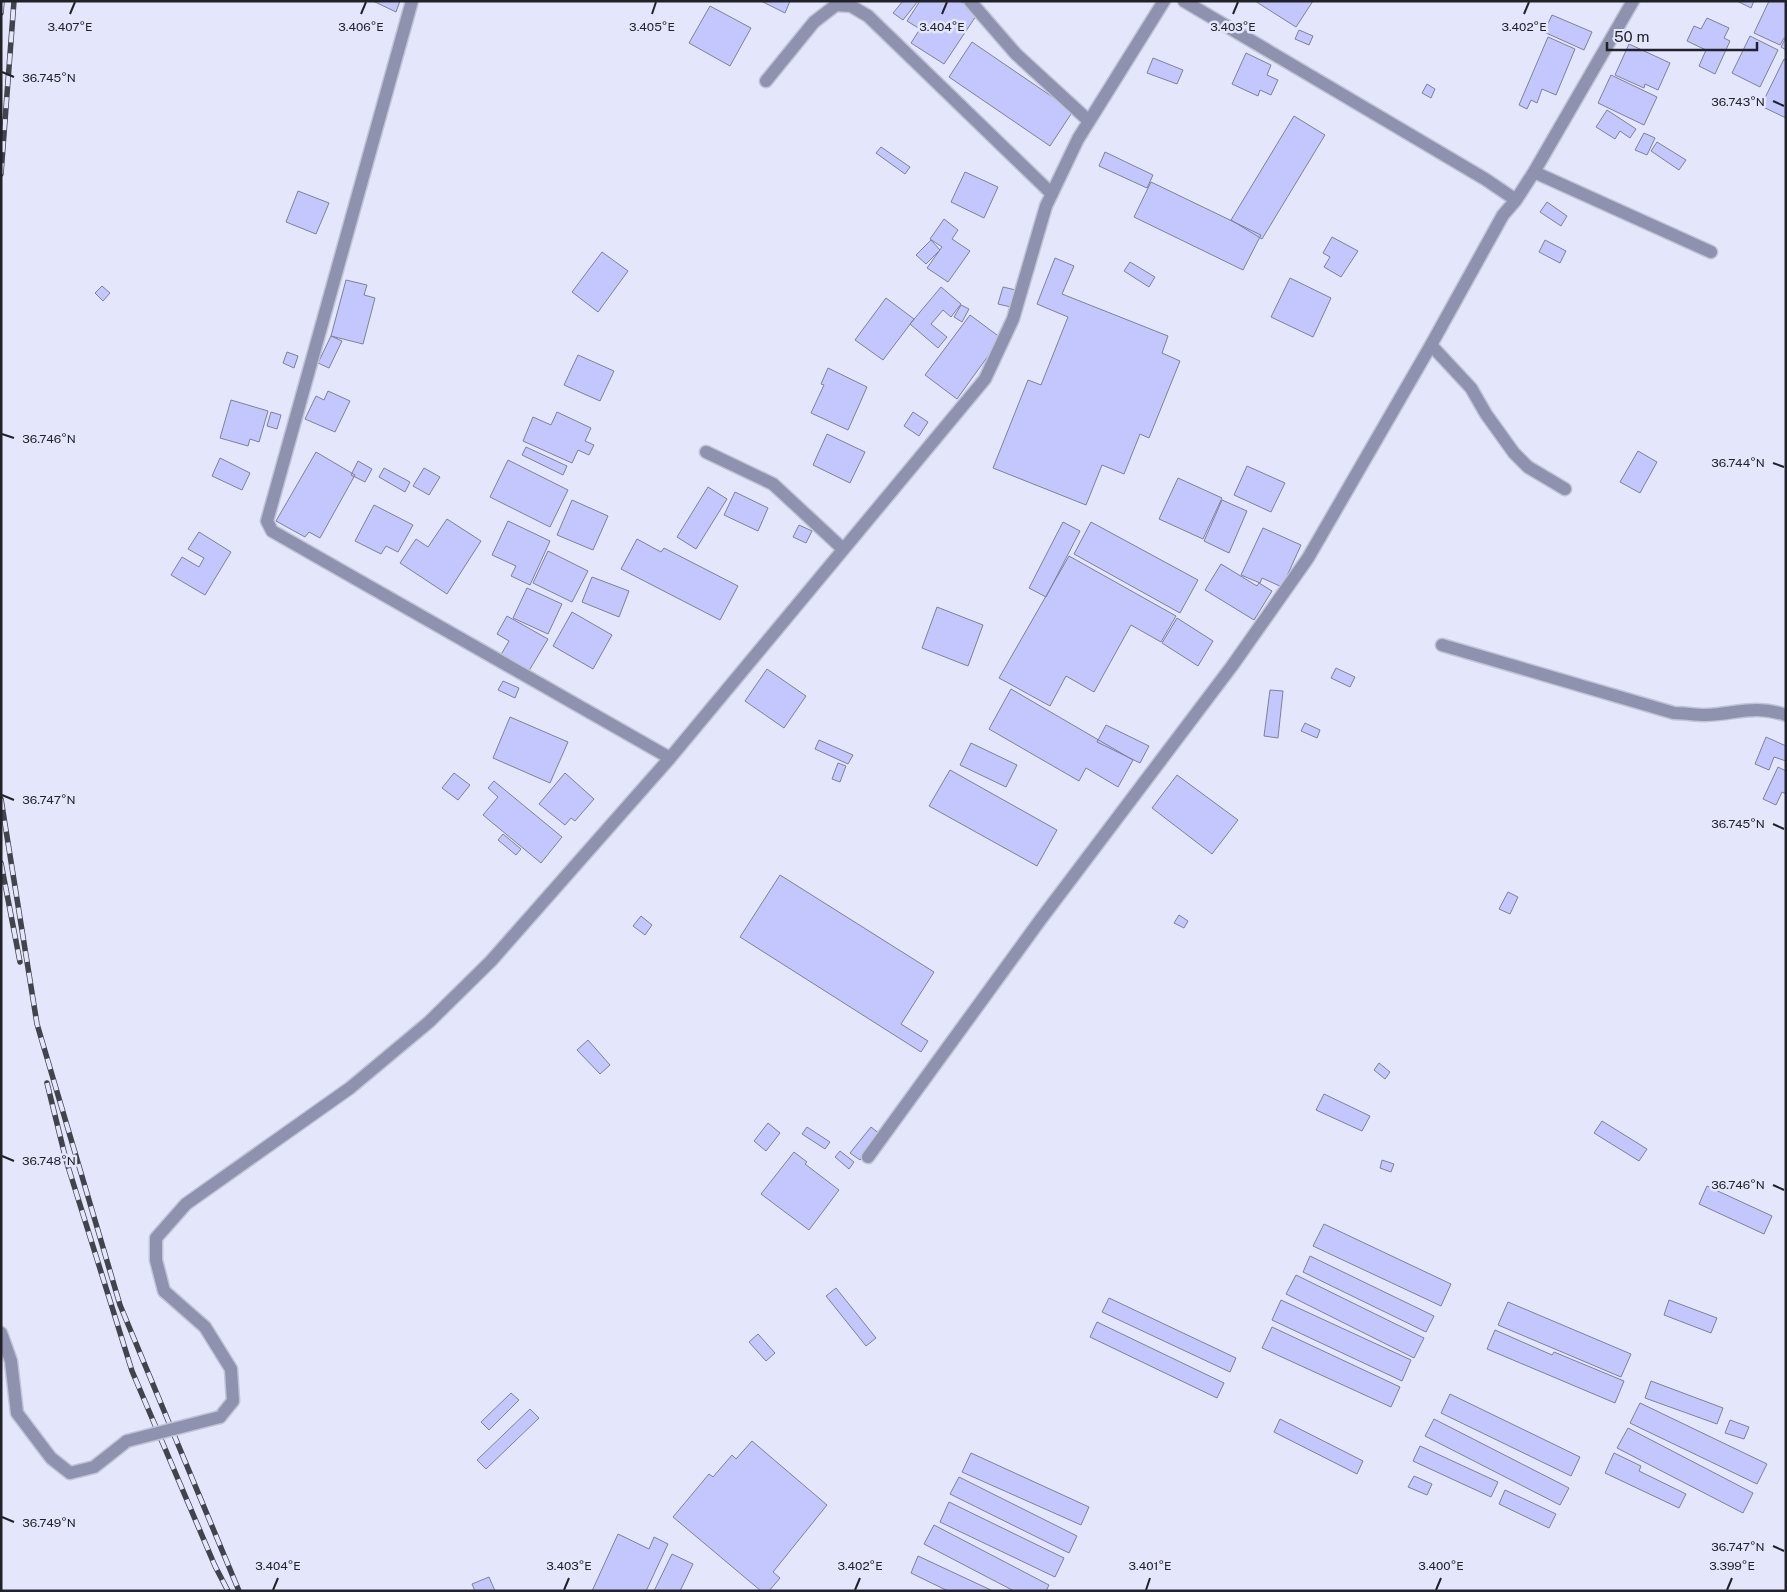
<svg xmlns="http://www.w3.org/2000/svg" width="1787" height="1592" viewBox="0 0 1787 1592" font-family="'Public Sans',sans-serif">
<rect width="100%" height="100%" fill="#e4e7fc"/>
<path fill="#c3c7fd" stroke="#7f8194" d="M 373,1 L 400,1 L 396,12 Z
M 761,1 L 790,1 L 785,13 Z
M 903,1 L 918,1 L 903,20 L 893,13 Z
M 920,1 L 960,1 L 978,13 L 944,64 L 911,43 L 920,29 L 907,21 Z
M 1255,1 L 1313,1 L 1296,27 Z
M 1737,1 L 1754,1 L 1751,8 Z
M 1769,1 L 1786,1 L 1786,39 L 1784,38 L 1780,45 L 1754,33 Z
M 710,6 L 751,28 L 730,66 L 689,43 Z
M 1552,15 L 1592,32 L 1584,50 L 1544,32 Z
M 1707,18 L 1729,28 L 1724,38 L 1730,41 L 1715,74 L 1699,66 L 1706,50 L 1687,41 L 1694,26 L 1701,29 Z
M 1299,30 L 1313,36 L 1309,45 L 1295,39 Z
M 1750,36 L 1778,50 L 1760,87 L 1732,73 Z
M 1548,37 L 1575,49 L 1556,95 L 1542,89 L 1537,103 L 1531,100 L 1527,109 L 1519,105 Z
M 1785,39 L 1786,40 L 1786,50 L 1781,47 Z
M 972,42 L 1073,111 L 1050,146 L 949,77 Z
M 1629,44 L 1670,63 L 1658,90 L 1645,84 L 1644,88 L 1615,75 Z
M 1246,53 L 1271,65 L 1267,75 L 1278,80 L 1271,95 L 1260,90 L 1258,96 L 1232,84 Z
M 1153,58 L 1183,70 L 1177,84 L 1147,73 Z
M 1784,59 L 1786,60 L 1786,118 L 1761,106 Z
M 1611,75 L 1657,97 L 1644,125 L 1598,103 Z
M 1427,84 L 1435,89 L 1431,98 L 1422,93 Z
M 1607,110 L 1636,129 L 1630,138 L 1620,131 L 1615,139 L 1596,127 Z
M 1294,116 L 1325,135 L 1262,239 L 1231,220 Z
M 1644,133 L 1655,138 L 1647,155 L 1635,150 Z
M 1657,142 L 1686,160 L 1679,170 L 1651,151 Z
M 881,147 L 910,167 L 905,174 L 876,153 Z
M 1105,152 L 1153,175 L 1147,188 L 1099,166 Z
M 965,172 L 998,187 L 984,218 L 951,202 Z
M 1151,182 L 1261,235 L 1243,270 L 1134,217 Z
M 298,191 L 329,203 L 316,234 L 286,222 Z
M 1547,202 L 1567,216 L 1561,226 L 1540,212 Z
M 944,219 L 958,230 L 952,239 L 970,251 L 948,282 L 927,268 L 942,247 L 930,239 Z
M 1332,237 L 1358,251 L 1341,277 L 1324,267 L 1330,257 L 1323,253 Z
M 931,240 L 940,250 L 926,264 L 916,255 Z
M 1545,240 L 1566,251 L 1560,263 L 1539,252 Z
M 602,252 L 628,271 L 598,312 L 572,292 Z
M 1055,258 L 1074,266 L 1062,294 L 1168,336 L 1162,353 L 1180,361 L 1149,438 L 1140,434 L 1124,474 L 1102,465 L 1086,505 L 993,468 L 1028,380 L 1041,385 L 1068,317 L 1037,304 Z
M 1130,262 L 1155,277 L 1149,287 L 1124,271 Z
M 1290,278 L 1331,298 L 1313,337 L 1271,317 Z
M 346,280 L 367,285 L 364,295 L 375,298 L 363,344 L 331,336 Z
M 102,286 L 110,293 L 103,301 L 95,293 Z
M 941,287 L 961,304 L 951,317 L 943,310 L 931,324 L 947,337 L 938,348 L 910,324 Z
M 1003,287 L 1020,291 L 1015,308 L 998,304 Z
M 886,298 L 914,319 L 883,360 L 855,340 Z
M 961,305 L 969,309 L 962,322 L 954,317 Z
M 970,315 L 1001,338 L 957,399 L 925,375 Z
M 331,336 L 342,341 L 329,368 L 318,363 Z
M 287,352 L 298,356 L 294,368 L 283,363 Z
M 578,355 L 614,371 L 600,401 L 564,385 Z
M 828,368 L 867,387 L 848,430 L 811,413 L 824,385 L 821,384 Z
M 328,391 L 350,401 L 335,432 L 305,419 L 316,396 L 324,400 Z
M 231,400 L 268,411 L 259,442 L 250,439 L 248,446 L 220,438 Z
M 271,412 L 281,415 L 277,429 L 267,426 Z
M 557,412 L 591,428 L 585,441 L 594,445 L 589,455 L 578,450 L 572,463 L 523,441 L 533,417 L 551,425 Z
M 913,412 L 928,422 L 919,436 L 904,426 Z
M 827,434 L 865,452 L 850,483 L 813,465 Z
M 526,447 L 567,466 L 563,475 L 522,455 Z
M 1638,451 L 1657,462 L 1640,493 L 1620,482 Z
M 316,452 L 355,475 L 320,538 L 309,532 L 305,537 L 276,521 Z
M 220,458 L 250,473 L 242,490 L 212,476 Z
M 508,460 L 568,490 L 550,527 L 490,497 Z
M 358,461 L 372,469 L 365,482 L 351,475 Z
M 1247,466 L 1285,483 L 1271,512 L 1234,495 Z
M 384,468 L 410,482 L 405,492 L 379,477 Z
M 424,468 L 440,477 L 429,495 L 413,486 Z
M 1178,478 L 1222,498 L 1203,539 L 1159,519 Z
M 708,487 L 727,499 L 696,549 L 677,537 Z
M 735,492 L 768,508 L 758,531 L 724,515 Z
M 572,500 L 608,516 L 593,550 L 557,535 Z
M 1222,500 L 1247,511 L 1229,553 L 1204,541 Z
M 374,505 L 413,525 L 398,552 L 386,546 L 381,554 L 355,541 Z
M 447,519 L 481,541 L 447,594 L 400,563 L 416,539 L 428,547 Z
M 508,521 L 550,541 L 530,585 L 511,576 L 516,566 L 492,555 Z
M 1063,522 L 1080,531 L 1046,597 L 1029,588 Z
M 1091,522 L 1198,580 L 1180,613 L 1074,554 Z
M 799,525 L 812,531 L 806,543 L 793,537 Z
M 1263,528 L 1301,545 L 1282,587 L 1262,578 L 1260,583 L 1241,575 Z
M 199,532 L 231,552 L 205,595 L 171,575 L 182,557 L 199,567 L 204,558 L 188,549 Z
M 637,539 L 661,552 L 664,548 L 738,586 L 720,620 L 621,569 Z
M 548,551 L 588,571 L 572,602 L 533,583 Z
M 1069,556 L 1176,616 L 1161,642 L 1131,625 L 1094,692 L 1066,676 L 1050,706 L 999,678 Z
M 1221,564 L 1257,586 L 1259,583 L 1272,591 L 1254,620 L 1205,590 Z
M 592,577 L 629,591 L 619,617 L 582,602 Z
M 527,588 L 562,604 L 548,634 L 513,618 Z
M 937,607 L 983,625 L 968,666 L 922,648 Z
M 572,612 L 612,635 L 593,669 L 553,646 Z
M 507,616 L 548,639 L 527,674 L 499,658 L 509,641 L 497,634 Z
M 1177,618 L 1213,641 L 1198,666 L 1162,643 Z
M 1336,668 L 1355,677 L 1350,687 L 1331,678 Z
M 767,669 L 806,696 L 784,728 L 745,701 Z
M 503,681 L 519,688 L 515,698 L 498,690 Z
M 1011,689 L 1133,760 L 1118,787 L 1086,768 L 1079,781 L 989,729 Z
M 1270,690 L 1283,691 L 1278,738 L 1264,736 Z
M 510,717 L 568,742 L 550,783 L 493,758 Z
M 1305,723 L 1320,730 L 1317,738 L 1301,731 Z
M 1106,725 L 1149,746 L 1140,763 L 1097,742 Z
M 1766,737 L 1786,746 L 1786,761 L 1774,757 L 1769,770 L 1755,764 Z
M 819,740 L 853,755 L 848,764 L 815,749 Z
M 971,743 L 1017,765 L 1006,787 L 960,765 Z
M 838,763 L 846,766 L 840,782 L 832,779 Z
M 1778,767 L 1786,771 L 1786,794 L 1782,792 L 1776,805 L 1763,799 Z
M 950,770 L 1057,830 L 1037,866 L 929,806 Z
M 454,773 L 470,785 L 458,800 L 442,788 Z
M 565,773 L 594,799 L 575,821 L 571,818 L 565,825 L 539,804 Z
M 1177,775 L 1238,820 L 1212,854 L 1152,808 Z
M 494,781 L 562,837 L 541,863 L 483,815 L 498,797 L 488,788 Z
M 503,834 L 521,849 L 516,855 L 498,840 Z
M 780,875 L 934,972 L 901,1024 L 928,1041 L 921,1052 L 740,937 Z
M 1508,892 L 1518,897 L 1510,914 L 1499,909 Z
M 1179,915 L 1188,921 L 1184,928 L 1174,923 Z
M 641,916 L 652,925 L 645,935 L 633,926 Z
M 588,1040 L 610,1065 L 600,1074 L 577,1050 Z
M 1379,1063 L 1390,1072 L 1385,1079 L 1374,1070 Z
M 1324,1094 L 1370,1116 L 1362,1131 L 1316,1110 Z
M 1602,1121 L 1647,1149 L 1639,1161 L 1594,1133 Z
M 768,1123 L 780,1133 L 766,1151 L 754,1141 Z
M 807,1127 L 830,1142 L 825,1149 L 802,1134 Z
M 871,1127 L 881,1135 L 860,1160 L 850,1153 Z
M 840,1151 L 854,1162 L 849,1169 L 835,1157 Z
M 794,1152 L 807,1162 L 805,1164 L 839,1190 L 809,1230 L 761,1194 Z
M 1382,1160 L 1394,1164 L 1391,1172 L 1380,1168 Z
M 1707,1186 L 1772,1216 L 1764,1234 L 1699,1204 Z
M 1324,1224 L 1451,1284 L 1441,1306 L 1313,1246 Z
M 1310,1256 L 1434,1316 L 1426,1332 L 1303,1272 Z
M 1296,1275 L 1424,1338 L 1414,1358 L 1286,1294 Z
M 836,1288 L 876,1338 L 866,1346 L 826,1296 Z
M 1109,1298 L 1236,1358 L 1230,1372 L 1102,1312 Z
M 1281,1300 L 1411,1360 L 1402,1381 L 1272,1320 Z
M 1669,1300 L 1717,1318 L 1711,1333 L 1664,1315 Z
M 1508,1302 L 1631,1354 L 1621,1377 L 1498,1325 Z
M 1097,1322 L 1224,1383 L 1217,1398 L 1090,1337 Z
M 1272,1327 L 1400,1387 L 1391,1407 L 1262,1348 Z
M 1495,1330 L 1552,1355 L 1554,1352 L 1624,1381 L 1615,1403 L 1487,1349 Z
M 758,1334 L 775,1353 L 766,1361 L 749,1342 Z
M 1651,1381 L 1723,1408 L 1717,1424 L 1645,1398 Z
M 511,1393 L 519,1400 L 489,1430 L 481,1422 Z
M 1450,1394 L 1580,1457 L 1571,1476 L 1441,1413 Z
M 1640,1403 L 1767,1464 L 1757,1484 L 1630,1423 Z
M 530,1409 L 539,1418 L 486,1469 L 477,1460 Z
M 1280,1419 L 1363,1461 L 1357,1474 L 1274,1432 Z
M 1434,1419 L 1569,1488 L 1560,1505 L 1425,1436 Z
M 1730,1420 L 1749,1427 L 1744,1439 L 1725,1433 Z
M 1628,1428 L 1753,1493 L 1743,1513 L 1617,1448 Z
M 752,1441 L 827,1505 L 773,1572 L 780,1578 L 769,1591 L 761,1591 L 673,1517 L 709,1474 L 713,1477 L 732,1455 L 736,1459 Z
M 1420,1446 L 1498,1482 L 1491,1497 L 1413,1461 Z
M 971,1453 L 1089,1507 L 1081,1525 L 962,1472 Z
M 1614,1453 L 1641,1466 L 1639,1471 L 1686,1494 L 1679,1508 L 1605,1473 Z
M 1414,1476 L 1432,1484 L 1427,1495 L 1408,1487 Z
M 959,1477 L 1077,1536 L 1069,1553 L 950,1494 Z
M 1505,1490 L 1556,1514 L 1549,1528 L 1499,1504 Z
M 949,1502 L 1064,1558 L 1055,1577 L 940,1522 Z
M 934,1525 L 1049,1585 L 1046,1591 L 1014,1591 L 924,1544 Z
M 618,1534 L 649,1549 L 654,1537 L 668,1544 L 646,1591 L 592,1591 Z
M 672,1554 L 693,1564 L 680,1591 L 654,1591 Z
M 918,1556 L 993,1591 L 948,1591 L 911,1573 Z
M 489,1577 L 495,1591 L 475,1591 L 472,1584 Z"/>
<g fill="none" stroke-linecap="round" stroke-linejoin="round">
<defs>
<path id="minor" d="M 412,1 L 267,521 L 272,531 L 670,758
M 970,1 L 1016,54 L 1089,121
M 1184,1 L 1485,179 L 1516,200 L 1534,172 L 1633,1
M 766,81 L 814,22 L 836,5 L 851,6 L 868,16 L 1052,194
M 1534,172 L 1711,252
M 1431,345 L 1471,388 L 1486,414 L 1514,453 L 1528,467 L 1565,489
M 706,452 L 773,484 L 843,549
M 1442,645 L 1674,713 C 1684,713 1695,715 1705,715 C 1737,714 1753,704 1786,715
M 868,1157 L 1041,919 L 1232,666 L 1308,558 L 1431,345 L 1503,215 L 1516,200
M 1,1333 L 11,1361 L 17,1413 L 51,1458 L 70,1473 L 94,1467 L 127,1441
M 220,1417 L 233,1401 L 231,1369 L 205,1327 L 164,1291 L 156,1260 L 156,1238 L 186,1204 L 350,1088 L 429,1022 L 491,961 L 670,758 L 985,379 L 1013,319 L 1046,206 L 1078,139 L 1164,1"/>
</defs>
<use href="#minor" stroke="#c1c4d6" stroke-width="15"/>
<use href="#minor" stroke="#8f92af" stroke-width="12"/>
<defs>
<path id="rail" d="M 1,13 L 2,1
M 1,174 L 14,1
M 1,799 L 37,1024 L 120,1305 L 239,1591
M 1,863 L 20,962
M 47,1083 L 66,1160 L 132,1371 L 215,1566 L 228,1591"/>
</defs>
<use href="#rail" stroke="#42444d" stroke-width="5.5"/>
<use href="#rail" stroke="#e4e7fc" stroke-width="4" stroke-dasharray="11" stroke-linecap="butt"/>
<defs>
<path id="minor-bridge" d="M 127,1441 L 220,1417"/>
</defs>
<use href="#minor-bridge" stroke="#c1c4d6" stroke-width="15" stroke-linecap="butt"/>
<use href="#minor-bridge" stroke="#8f92af" stroke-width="12"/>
</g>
<path fill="none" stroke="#212229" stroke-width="2" d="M 70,14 L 75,2M 361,14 L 366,2M 652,14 L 656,2M 942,14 L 947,2M 1233,14 L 1238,2M 1524,14 L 1529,2M 2,72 L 14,77M 1773,101 L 1784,106M 2,434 L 14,438M 1773,463 L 1784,467M 2,795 L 14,800M 1773,824 L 1784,829M 2,1156 L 14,1161M 1773,1185 L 1784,1190M 2,1517 L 14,1522M 1773,1546 L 1784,1551M 273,1590 L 278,1578M 564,1590 L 569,1578M 855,1590 L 860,1578M 1146,1590 L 1150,1578M 1436,1590 L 1441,1578M 1727,1590 L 1732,1578"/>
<g font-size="12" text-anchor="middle" fill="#212229" stroke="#e4e7fc" stroke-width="5" stroke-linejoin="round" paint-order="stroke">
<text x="361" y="31">3.406°E</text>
<text x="652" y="31">3.405°E</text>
<text x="942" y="31">3.404°E</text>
<text x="1233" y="31">3.403°E</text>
<text x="1524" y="31">3.402°E</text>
<text x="70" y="31">3.407°E</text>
<text x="49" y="82">36.745°N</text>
<text x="1738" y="106">36.743°N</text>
<text x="49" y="443">36.746°N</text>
<text x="1738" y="467">36.744°N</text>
<text x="49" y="804">36.747°N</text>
<text x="1738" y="828">36.745°N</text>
<text x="49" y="1165">36.748°N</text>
<text x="1738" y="1189">36.746°N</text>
<text x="49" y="1527">36.749°N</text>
<text x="1738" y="1551">36.747°N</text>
<text x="278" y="1570">3.404°E</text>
<text x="569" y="1570">3.403°E</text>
<text x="860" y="1570">3.402°E</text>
<text x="1150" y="1570">3.401°E</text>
<text x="1441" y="1570">3.400°E</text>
<text x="1732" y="1570">3.399°E</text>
</g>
<rect width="1787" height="1592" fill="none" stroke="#212229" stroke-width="5"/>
<path d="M1607 42v8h150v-8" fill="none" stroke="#212229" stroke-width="2.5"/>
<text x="1614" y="42" font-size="15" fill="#212229" stroke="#e4e7fc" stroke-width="4" paint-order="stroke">50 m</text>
</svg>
